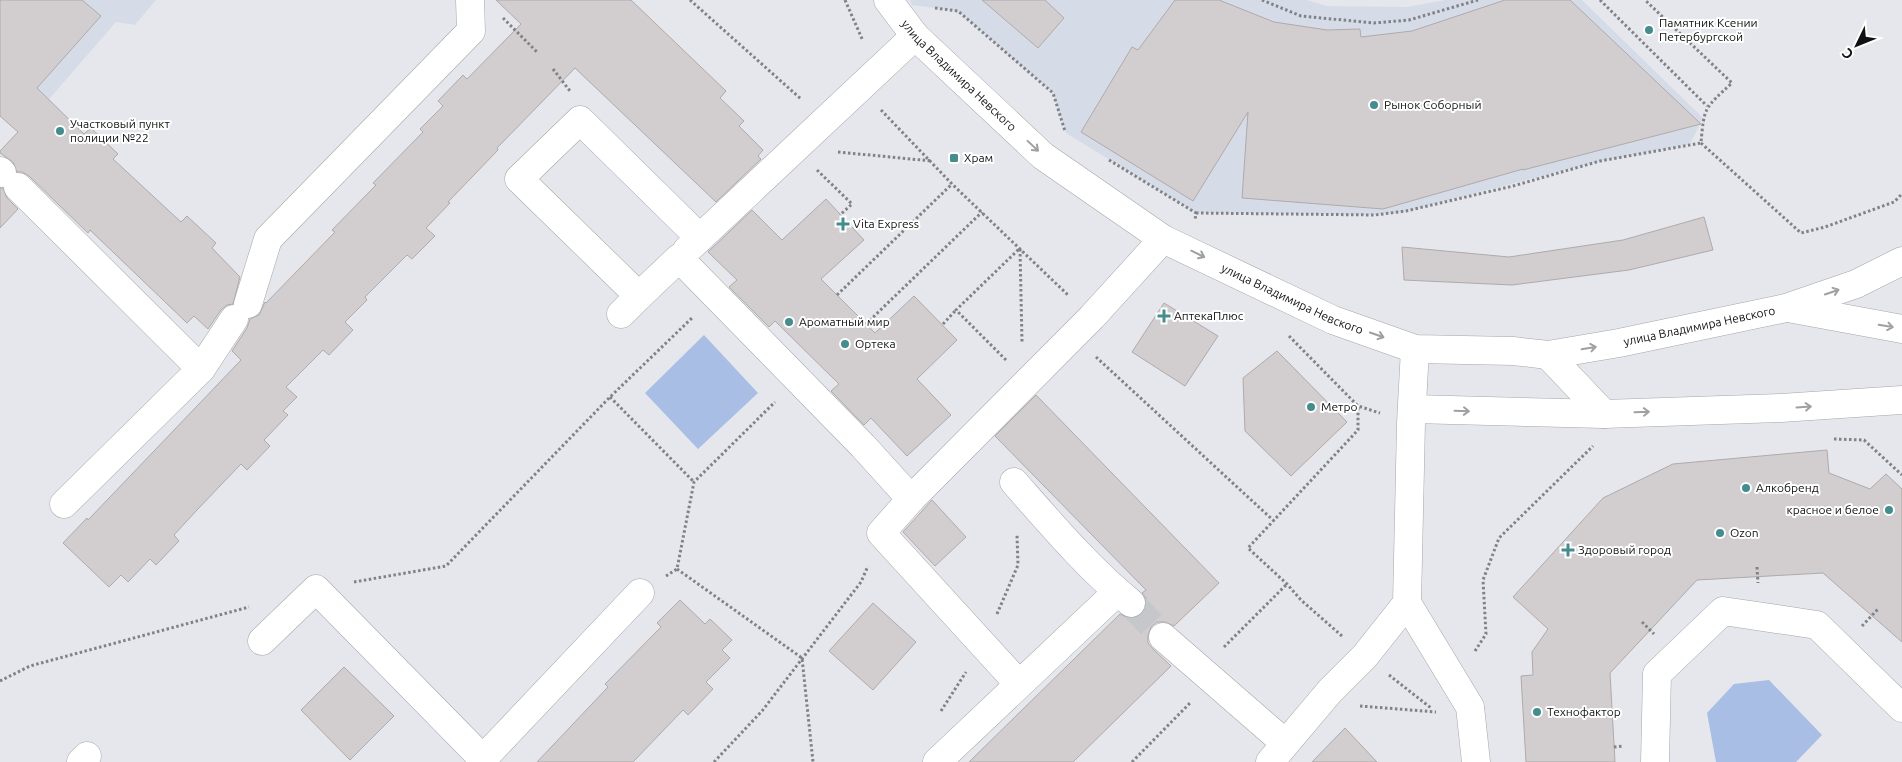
<svg xmlns="http://www.w3.org/2000/svg" width="1902" height="762" viewBox="0 0 1902 762" font-family="Ubuntu,sans-serif">
<rect width="100%" height="100%" fill="#e5e7ec"/>
<path fill="#d6dce7" d="M 0,0 L 156,0 L 135,25 L 116,22 L 43,106 L 18,132 L 0,116 Z
M 910,0 L 1307,0 L 1327,6 L 1407,7 L 1445,0 L 1582,0 L 1703,118 L 1690,144 L 1600,161 L 1406,211 L 1375,215 L 1196,213 L 1066,133 L 1053,93 L 958,11 L 912,5 Z"/>
<path fill="#a8bee4" d="M 704,335 L 758,393 L 698,449 L 645,393 Z
M 1769,680 L 1822,735 L 1796,762 L 1716,762 L 1707,713 L 1734,684 Z"/>
<path fill="#d2cdce" stroke="#afaaab" d="M 0,0 L 82,0 L 101,16 L 37,88 L 84,134 L 91,128 L 118,154 L 113,159 L 181,222 L 187,216 L 216,243 L 212,248 L 240,277 L 233,304 L 227,305 L 221,310 L 208,329 L 194,316 L 187,323 L 90,230 L 88,233 L 29,176 L 22,172 L 17,172 L 13,162 L 0,153 L 0,151 L 18,132 L 0,116 Z
M 496,0 L 631,0 L 726,91 L 720,98 L 744,121 L 739,126 L 763,150 L 758,156 L 761,159 L 716,202 L 575,68 L 497,148 L 498,150 L 448,202 L 450,203 L 426,228 L 435,236 L 412,259 L 407,255 L 365,297 L 367,300 L 345,322 L 353,330 L 329,355 L 323,350 L 286,387 L 297,397 L 283,411 L 288,415 L 264,440 L 270,446 L 247,470 L 241,464 L 197,510 L 174,535 L 179,541 L 156,565 L 150,559 L 128,582 L 121,575 L 109,587 L 63,543 L 87,518 L 88,520 L 241,360 L 232,351 L 247,328 L 250,319 L 259,315 L 265,302 L 266,303 L 335,232 L 332,230 L 376,185 L 373,183 L 423,132 L 420,129 L 443,106 L 438,101 L 463,75 L 467,79 L 521,24 Z
M 982,0 L 1045,0 L 1064,18 L 1038,48 Z
M 1175,0 L 1219,0 L 1274,22 L 1327,30 L 1360,29 L 1361,37 L 1412,31 L 1505,0 L 1570,0 L 1701,124 L 1523,170 L 1523,169 L 1383,209 L 1242,198 L 1248,112 L 1193,201 L 1081,132 L 1132,47 L 1138,50 Z
M 0,188 L 3,188 L 7,198 L 18,209 L 0,228 Z
M 826,199 L 864,240 L 821,279 L 875,333 L 914,296 L 957,340 L 917,379 L 951,415 L 907,456 L 871,418 L 864,425 L 831,391 L 839,384 L 775,321 L 769,327 L 729,287 L 737,280 L 708,252 L 752,210 L 782,240 Z
M 1704,217 L 1713,250 L 1629,270 L 1512,285 L 1404,280 L 1402,247 L 1509,257 L 1623,240 Z
M 1164,303 L 1218,336 L 1185,386 L 1132,352 Z
M 1277,351 L 1347,422 L 1291,476 L 1245,431 L 1243,378 Z
M 1036,395 L 1219,583 L 1174,626 L 1165,622 L 1157,622 L 1151,627 L 1148,635 L 1148,643 L 1153,649 L 1171,666 L 1073,762 L 969,762 L 1120,614 L 1128,618 L 1136,618 L 1143,613 L 1146,605 L 1146,598 L 1142,593 L 1146,590 L 995,436 Z
M 1827,450 L 1829,473 L 1870,489 L 1886,474 L 1902,489 L 1902,642 L 1823,573 L 1697,580 L 1610,673 L 1615,762 L 1526,762 L 1521,676 L 1533,675 L 1532,652 L 1548,629 L 1513,597 L 1603,498 L 1673,464 Z
M 932,500 L 966,537 L 935,566 L 903,532 Z
M 680,600 L 705,624 L 710,619 L 732,640 L 722,650 L 730,658 L 706,682 L 713,689 L 688,715 L 683,710 L 633,762 L 537,762 L 608,687 L 605,684 L 661,627 L 657,623 Z
M 873,603 L 916,642 L 873,690 L 829,651 Z
M 344,667 L 394,716 L 350,760 L 301,710 Z
M 1345,728 L 1377,762 L 1312,762 Z"/>
<g fill="none" stroke-linecap="round" stroke-linejoin="round">
<path stroke="#c5c7cb" stroke-width="28" stroke-dasharray="28 14" stroke-linecap="butt" d="M 1132,604 L 1163,637"/>
<defs>
<g id="minor">
<path id="s1" d="M 888,0 L 915,36 L 1043,156 L 1163,239 L 1333,320 L 1415,349 L 1513,351 L 1548,355 L 1619,343 L 1786,308 L 1856,284 L 1902,261"/>
<path d="M 0,171 L 2,173"/>
<path d="M 18,187 L 201,369 L 64,504"/>
<path d="M 700,238 L 580,120 L 519,179 L 639,296 L 679,258 L 863,446 L 911,499"/>
<path d="M 687,250 L 915,36"/>
<path d="M 248,304 L 268,239 L 471,31 L 470,0"/>
<path d="M 1788,308 L 1902,329"/>
<path d="M 621,314 L 639,296"/>
<path d="M 1548,355 L 1604,414"/>
<path d="M 201,369 L 234,319"/>
<path d="M 1413,409 L 1604,414 L 1781,408 L 1902,400"/>
<path d="M 1014,482 C 1051,524 1088,568 1131,603"/>
<path d="M 1407,603 L 1470,707 L 1476,762"/>
<path d="M 1163,637 L 1285,743"/>
<path d="M 262,641 L 316,589 L 483,759"/>
<path d="M 1018,683 L 881,533 L 911,499 L 1092,317 L 1163,239"/>
<path d="M 81,762 L 87,756"/>
<path d="M 480,762 L 640,593"/>
<path d="M 937,762 L 1117,592"/>
<path d="M 1270,762 L 1330,691 L 1365,656 L 1407,603 L 1411,423 L 1415,349"/>
<path d="M 1655,762 L 1657,674 L 1723,611 L 1817,625 L 1902,708"/>
</g>
</defs>
<use href="#minor" stroke="#a4a6aa" stroke-width="29"/>
<path stroke="#818285" stroke-width="3" stroke-dasharray="2.5 2.5" stroke-linecap="butt" d="M 690,0 L 801,99
M 845,0 L 863,41
M 1262,0 L 1301,16 L 1374,23 L 1409,20 L 1478,0
M 1600,0 L 1707,106
M 935,8 L 958,11 L 1053,93 L 1065,131
M 503,18 L 538,53
M 553,69 L 570,91
M 881,110 L 952,184 L 1068,295
M 1701,143 L 1801,233 L 1825,227 L 1894,202 L 1902,194
M 838,152 L 932,161
M 1109,160 L 1196,213 L 1195,220
M 817,170 L 852,204 L 840,215
M 1196,213 L 1375,215 L 1406,211 L 1513,186 L 1600,161 L 1701,143 C 1704,106 1705,108 1732,83 L 1645,0
M 1020,249 L 1022,342
M 837,295 L 952,184
M 866,324 L 982,212
M 943,324 L 956,310
M 1289,336 L 1358,406 L 1380,413
M 1096,357 L 1274,521
M 1006,360 L 956,310 L 1020,248
M 610,397 L 694,482
M 1834,439 L 1864,440 L 1902,475
M 1757,567 L 1758,583
M 677,569 L 802,658 L 813,762
M 666,576 L 677,569 L 694,482 L 775,402
M 354,582 L 446,566 L 610,397 L 693,317
M 997,614 L 1018,565 L 1017,535
M 1642,622 L 1654,634
M 1862,626 L 1878,609
M 1342,636 L 1301,600 L 1287,584 L 1248,548 L 1358,430 L 1358,406
M 1224,647 L 1287,584
M 1475,651 L 1486,634 L 1483,580 L 1499,538 L 1593,446
M 1389,675 L 1431,708
M 0,681 L 30,666 L 249,607
M 1360,706 L 1436,712
M 941,711 L 966,672
M 1614,747 L 1623,746
M 714,762 L 762,711 L 861,582 L 868,566
M 1132,762 L 1191,702"/>
<use href="#minor" stroke="#fff" stroke-width="28"/>
</g>
<defs><path id="oneway-shaft" d="M-6 0H5M1.5-3L5.5 0L1.5 3" fill="none" stroke-width="1.6" stroke-linecap="round" stroke-linejoin="round" transform="scale(1.25)"/></defs>
<g stroke="#9fa0a0">
<use href="#oneway-shaft" transform="translate(1033 146) rotate(43)"/>
<use href="#oneway-shaft" transform="translate(1198 254) rotate(26)"/>
<use href="#oneway-shaft" transform="translate(1832 292) rotate(-19)"/>
<use href="#oneway-shaft" transform="translate(1886 326) rotate(10)"/>
<use href="#oneway-shaft" transform="translate(1377 335) rotate(19)"/>
<use href="#oneway-shaft" transform="translate(1589 348) rotate(-10)"/>
<use href="#oneway-shaft" transform="translate(1804 407) rotate(-4)"/>
<use href="#oneway-shaft" transform="translate(1462 411) rotate(2)"/>
<use href="#oneway-shaft" transform="translate(1642 412) rotate(-2)"/>
</g>
<g fill="#448c8d" stroke="#fff" stroke-width="2">
<circle cx="1649" cy="30" r="5"/>
<circle cx="1374" cy="105" r="5"/>
<circle cx="60" cy="131" r="5"/>
<rect x="949" y="153" width="10" height="10" rx="2.5"/>
<path d="M840.5 216.5h5v5h5v5h-5v5h-5v-5h-5v-5h5z"/>
<path d="M1161.5 308.5h5v5h5v5h-5v5h-5v-5h-5v-5h5z"/>
<circle cx="789" cy="322" r="5"/>
<circle cx="845" cy="344" r="5"/>
<circle cx="1311" cy="407" r="5"/>
<circle cx="1746" cy="488" r="5"/>
<circle cx="1889" cy="510" r="5"/>
<circle cx="1720" cy="533" r="5"/>
<path d="M1565.5 542.5h5v5h5v5h-5v5h-5v-5h-5v-5h5z"/>
<circle cx="1537" cy="712" r="5"/>
</g>
<g text-anchor="middle" stroke-width="4" stroke-linejoin="round" paint-order="stroke">
<g font-size="12" fill="#101112" stroke="#fff" text-anchor="start">
<text x="1659" y="27">Памятник Ксении<tspan x="1659" dy="14">Петербургской</tspan></text>
<text x="1384" y="109">Рынок Соборный</text>
<text x="70" y="128">Участковый пункт<tspan x="70" dy="14">полиции №22</tspan></text>
<text x="964" y="162">Храм</text>
<text x="853" y="228">Vita Express</text>
<text x="1174" y="320">АптекаПлюс</text>
<text x="799" y="326">Ароматный мир</text>
<text x="855" y="348">Ортека</text>
<text x="1321" y="411">Метро</text>
<text x="1756" y="492">Алкобренд</text>
<text x="1879" y="514" text-anchor="end">красное и белое</text>
<text x="1730" y="537">Ozon</text>
<text x="1578" y="554">Здоровый город</text>
<text x="1547" y="716">Технофактор</text>
</g>
<g font-size="12" fill="#101112" stroke="#fff">
<text dy="4" stroke="none"><textPath href="#s1" startOffset="104">улица Владимира Невского</textPath></text>
<text dy="4" stroke="none"><textPath href="#s1" startOffset="509">улица Владимира Невского</textPath></text>
<text dy="4" stroke="none"><textPath href="#s1" startOffset="929">улица Владимира Невского</textPath></text>
</g>
</g>
<g transform="translate(1857 45) rotate(227)" stroke="#ffffff" stroke-width="4" paint-order="stroke">
<path d="M0-4L9 19L0 12L-9 19Z" fill="#101112"/>
<text y="-8" font-size="14" font-weight="bold" text-anchor="middle" fill="#101112">С</text>
</g>
</svg>
